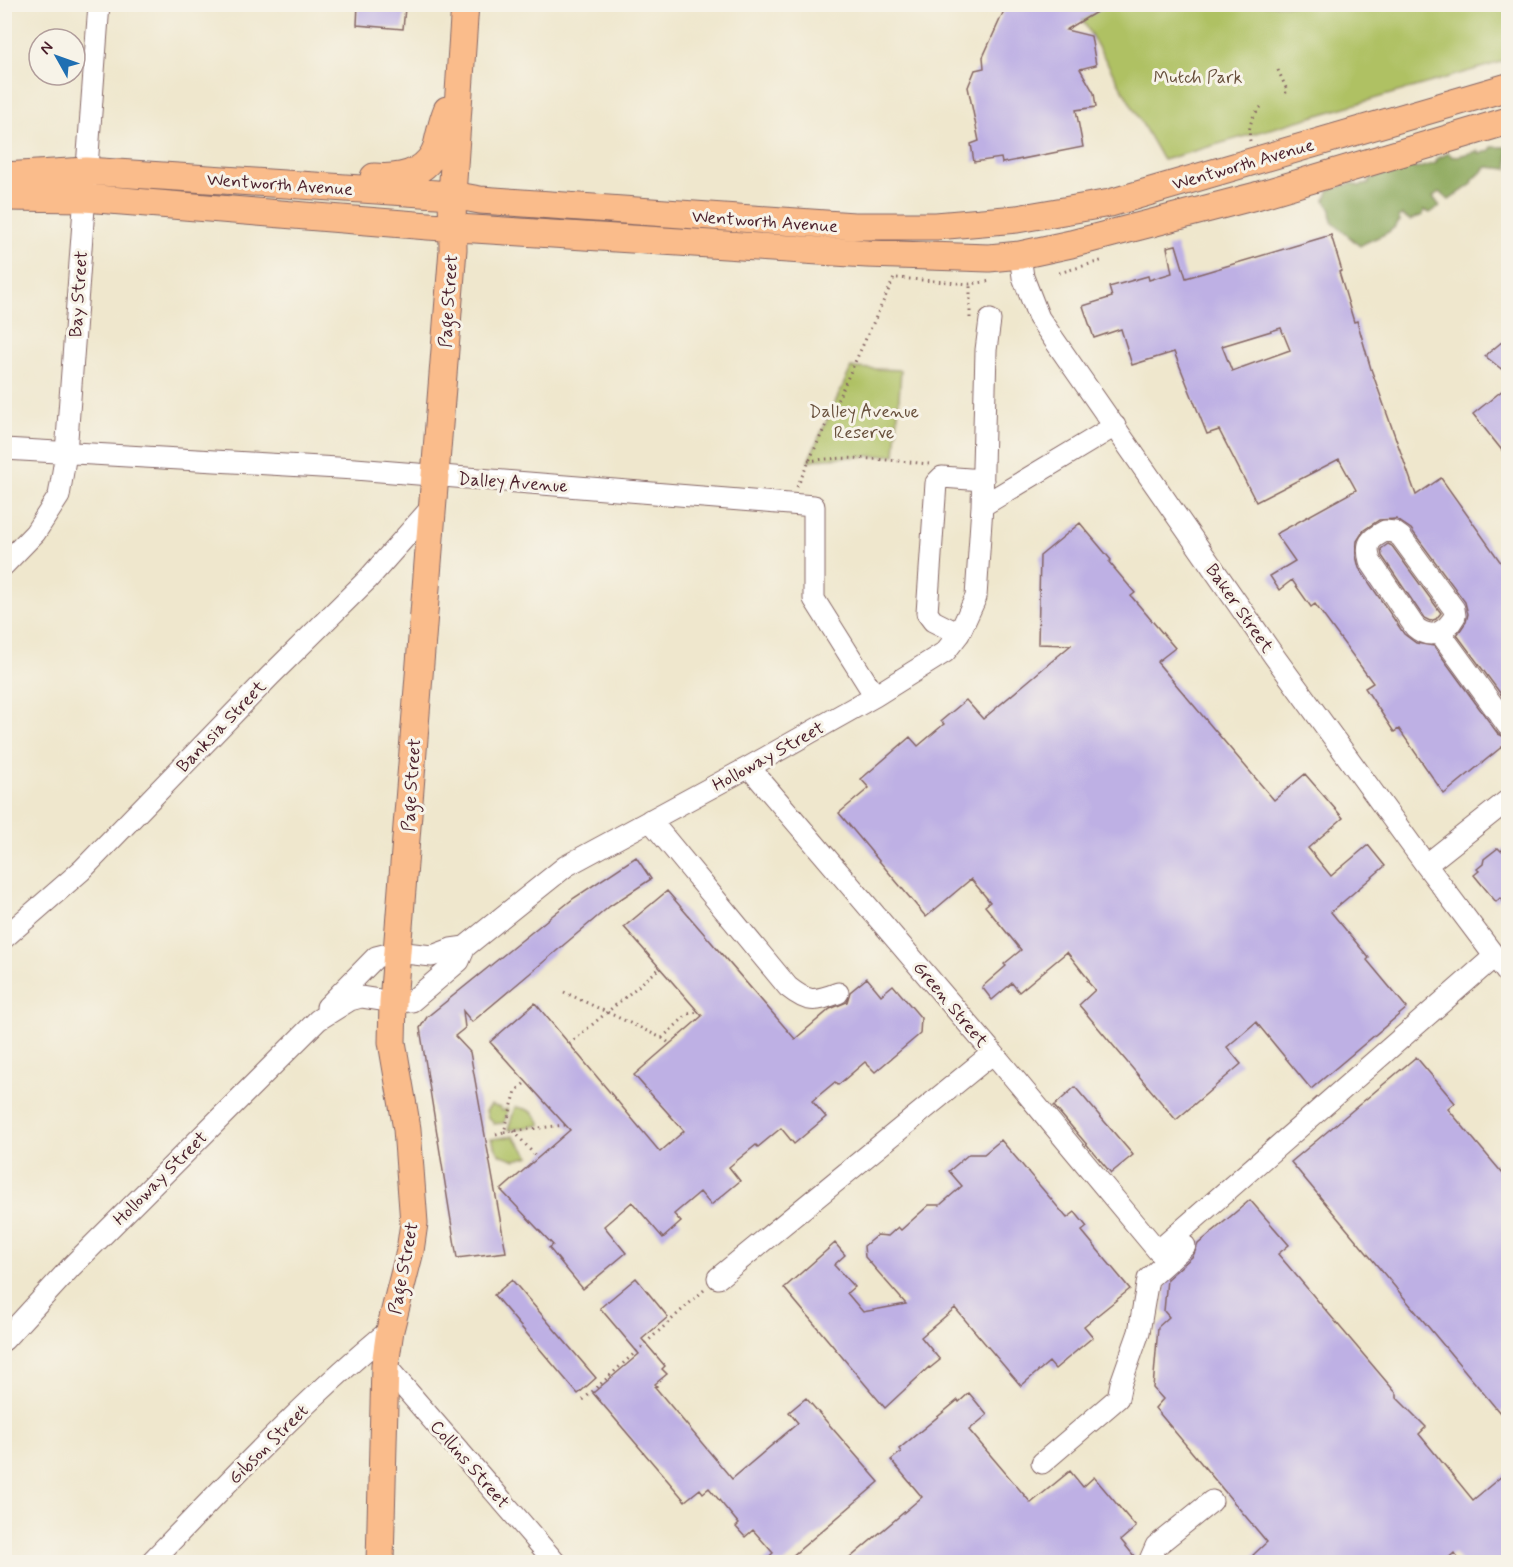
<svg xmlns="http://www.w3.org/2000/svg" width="1513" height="1567" viewBox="0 0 1513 1567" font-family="Mynerve,sans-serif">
<rect width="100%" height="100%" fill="#f7f3e8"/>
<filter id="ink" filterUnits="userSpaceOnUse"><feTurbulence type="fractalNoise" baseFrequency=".0167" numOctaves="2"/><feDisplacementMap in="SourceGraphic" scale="12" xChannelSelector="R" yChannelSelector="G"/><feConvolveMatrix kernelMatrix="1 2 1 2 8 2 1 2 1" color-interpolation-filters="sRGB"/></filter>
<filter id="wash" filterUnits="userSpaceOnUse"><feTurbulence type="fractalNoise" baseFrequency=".008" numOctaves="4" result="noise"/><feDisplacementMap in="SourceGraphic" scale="24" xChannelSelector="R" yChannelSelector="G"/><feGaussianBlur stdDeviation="1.35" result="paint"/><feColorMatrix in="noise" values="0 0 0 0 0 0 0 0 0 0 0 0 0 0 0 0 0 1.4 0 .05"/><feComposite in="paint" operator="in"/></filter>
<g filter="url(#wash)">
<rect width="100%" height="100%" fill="#efe7cd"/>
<path fill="#afc164" stroke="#7c7048" stroke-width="1.5" d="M 1074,5 L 1508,5 L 1508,60 L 1163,160 Z
M 851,368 L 901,370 L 895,455 L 826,458 L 808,461 Z
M 491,1105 L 501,1108 L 502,1111 L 507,1109 L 508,1111 L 504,1123 L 493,1124 L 493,1121 L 488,1117 L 486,1111 Z
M 515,1107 C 528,1108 537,1113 541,1125 L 508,1130 Z
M 513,1136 L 530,1156 L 515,1160 L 499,1154 L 491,1139 Z"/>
<path fill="#8ba75a" stroke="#6a6342" stroke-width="1.5" d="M 1492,147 L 1508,147 L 1508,169 L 1487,167 L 1473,180 L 1472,184 L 1449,200 L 1440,192 L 1433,197 L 1440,206 L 1430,213 L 1424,210 L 1423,215 L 1410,220 L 1402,215 L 1398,217 L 1400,221 C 1387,238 1375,236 1360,246 L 1332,222 L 1331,210 L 1325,200 L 1329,190 L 1352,183 L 1359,186 L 1369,184 L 1370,179 L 1384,174 L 1385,170 L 1397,167 L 1400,169 L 1405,165 L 1411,165 L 1415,169 L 1436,163 L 1437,159 L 1448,153 L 1453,157 L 1478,151 L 1480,154 L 1490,150 Z"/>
<g id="blocks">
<path fill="#beb0e4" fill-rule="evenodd" d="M 358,4 L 390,4 L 390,7 L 405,8 L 403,29 L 357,25 Z
M 1007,4 L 1110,4 L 1066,30 L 1091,36 L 1096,65 L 1080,69 L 1094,93 L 1096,107 L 1076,110 L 1083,147 L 1002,163 L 1001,158 L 974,162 L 971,144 L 979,141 L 968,87 L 975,70 L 984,68 L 983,57 Z
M 1331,235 L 1342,271 L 1339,272 L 1354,322 L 1357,321 L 1371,369 L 1416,495 L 1441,478 L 1509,574 L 1509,705 L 1457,635 L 1466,622 L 1468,614 L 1465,602 L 1411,529 L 1396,519 L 1379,520 L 1364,530 L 1357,541 L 1356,556 L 1359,568 L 1404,634 L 1416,643 L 1434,646 L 1498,734 L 1509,739 L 1509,741 L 1444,794 L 1399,729 L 1394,732 L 1365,688 L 1373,683 L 1315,604 L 1311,607 L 1292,580 L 1279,590 L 1270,576 L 1295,561 L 1276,534 L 1356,490 L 1339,459 L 1256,502 L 1219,430 L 1207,434 L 1174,352 L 1132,365 L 1121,329 L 1094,338 L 1083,306 L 1112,297 L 1109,287 L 1148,276 L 1149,280 L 1172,273 L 1167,247 L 1176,245 L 1186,278 ZM 1281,328 L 1290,350 L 1232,371 L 1222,346 Z
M 1509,336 L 1509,375 L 1485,356 Z
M 1509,385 L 1509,459 L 1473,414 Z
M 1080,523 L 1111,560 L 1109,562 L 1135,593 L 1131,596 L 1175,648 L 1157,662 L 1274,800 L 1305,774 L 1343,818 L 1308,848 L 1331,876 L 1368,845 L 1385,866 L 1331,912 L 1369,958 L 1367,960 L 1407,1008 L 1311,1089 L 1256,1022 L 1227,1047 L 1241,1064 L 1176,1120 L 1079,1005 L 1095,990 L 1087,981 L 1089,980 L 1067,952 L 1019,992 L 1012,983 L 992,1000 L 982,987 L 1006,966 L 1004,964 L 1021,950 L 985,906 L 990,902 L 971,879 L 926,917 L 839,813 L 869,788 L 861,779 L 910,737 L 918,746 L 944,724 L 941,721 L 966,700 L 983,719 L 1071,645 L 1038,644 L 1040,556 Z
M 1388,544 L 1392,546 L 1441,613 L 1436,619 L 1430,621 L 1424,618 L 1382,556 L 1381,549 Z
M 1509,844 L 1509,909 L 1500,898 L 1496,902 L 1474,875 L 1479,871 L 1477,869 L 1483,864 L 1484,859 L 1498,848 L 1501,851 Z
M 636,857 L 651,879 L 610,906 L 472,1022 L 463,1011 L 465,1028 L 455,1036 L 470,1052 L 506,1252 L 457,1258 L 420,1028 L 427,1017 L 574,898 Z
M 667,891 L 795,1039 L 830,1009 L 847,1002 L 850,992 L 867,978 L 881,995 L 893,985 L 921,1018 L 920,1034 L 875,1072 L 865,1062 L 838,1085 L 835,1082 L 812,1101 L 826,1117 L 794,1144 L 781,1128 L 758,1147 L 756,1145 L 729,1167 L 740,1181 L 711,1205 L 700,1192 L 674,1214 L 681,1222 L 663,1238 L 632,1202 L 604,1226 L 626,1253 L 583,1289 L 549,1248 L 553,1245 L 501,1190 L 570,1130 L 490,1042 L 535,1003 L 660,1152 L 684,1131 L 634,1075 L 702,1016 L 624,927 Z
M 1416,1057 L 1455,1103 L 1448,1109 L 1509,1181 L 1509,1406 L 1500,1413 L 1291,1162 Z
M 1075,1087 L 1133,1155 L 1111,1173 L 1054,1106 Z
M 1001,1140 L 1067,1218 L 1075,1212 L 1087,1227 L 1082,1231 L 1130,1289 L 1084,1326 L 1093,1337 L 1055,1369 L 1049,1362 L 1021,1386 L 955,1308 L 921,1337 L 940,1360 L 930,1368 L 929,1367 L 885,1408 L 784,1288 L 835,1243 L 845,1255 L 834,1265 L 854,1287 L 847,1293 L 863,1312 L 906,1304 L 865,1257 L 864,1246 L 877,1235 L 888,1236 L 898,1227 L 901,1230 L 929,1205 L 940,1205 L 962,1186 L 949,1171 L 969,1154 L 984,1154 Z
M 1250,1200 L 1289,1245 L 1278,1254 L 1397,1394 L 1397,1398 L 1426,1427 L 1419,1434 L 1473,1500 L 1509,1470 L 1509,1563 L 1462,1563 L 1454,1553 L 1443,1563 L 1259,1563 L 1253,1555 L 1267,1542 L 1155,1408 L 1163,1399 L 1153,1388 L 1158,1327 L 1169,1317 L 1164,1311 L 1167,1279 L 1193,1256 L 1198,1244 Z
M 636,1278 L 668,1317 L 642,1339 L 665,1366 L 662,1369 L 667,1374 L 655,1384 L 657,1386 L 655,1387 L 732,1479 L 798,1423 L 789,1412 L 806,1398 L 879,1482 L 784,1563 L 762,1563 L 773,1553 L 753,1530 L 745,1537 L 736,1527 L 739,1524 L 709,1488 L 703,1493 L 700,1489 L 685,1501 L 593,1393 L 639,1354 L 600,1308 Z
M 512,1280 L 596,1378 L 578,1394 L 494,1295 Z
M 969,1393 L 987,1415 L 969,1430 L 1031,1503 L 1070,1471 L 1083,1487 L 1094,1477 L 1136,1527 L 1121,1540 L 1134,1556 L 1126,1563 L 844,1563 L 922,1497 L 891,1460 L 901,1452 L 899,1449 L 958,1400 L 959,1402 Z"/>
</g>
</g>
<g filter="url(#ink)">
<use href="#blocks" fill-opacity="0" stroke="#846564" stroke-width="1.5"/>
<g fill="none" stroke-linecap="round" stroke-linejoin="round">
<defs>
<path id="minor" d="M 1020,255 L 1023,277 L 1039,318 L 1274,656 L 1426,865 L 1508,974
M 4,449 L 355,469 L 814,506 L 814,599 L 875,696
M 982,506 L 1115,426
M 1385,531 L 1394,532 L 1401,537 L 1454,609 L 1455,616 C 1446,632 1431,641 1415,627 L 1370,561 C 1365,543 1370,539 1385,531 Z
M 4,565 L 35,533 L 59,496 L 66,453 L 99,4
M 1440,633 L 1508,726
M 959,634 L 933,621 L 927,613 L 936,483 L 942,477 L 983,480
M 650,820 L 788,987 C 808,1003 814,1002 838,993
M 1426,865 L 1508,800
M 4,938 L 82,870 L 270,676 L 368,579 L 431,508
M 327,1007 L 376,957 L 396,952 L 432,956 L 451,949 L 465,947
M 993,1053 L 1158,1251 L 1495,956
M 718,1278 L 993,1053 L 749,767
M 4,1340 L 72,1266 L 318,1020 L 350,1000 L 361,997 L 393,1002 L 412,1001 L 459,961 L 465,947 L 566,866 L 749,767 L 875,696 L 945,652 L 959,634 L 976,597 L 982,506 L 986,350 L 990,320
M 385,1365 L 555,1562
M 1042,1463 L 1118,1398 L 1121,1383 L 1139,1332 L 1148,1279 L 1185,1246
M 151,1562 C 228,1483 304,1400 390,1330
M 1149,1562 L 1156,1546 L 1212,1501"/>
<path id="major" d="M 4,176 L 86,171 L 452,195 L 480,200 L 854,226 L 936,226 L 1017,219 L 1110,203 L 1508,87
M 374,177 C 399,179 428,174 437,146 C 440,134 442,122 447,110
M 4,197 L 85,198 L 428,226 L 867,254 L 989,258 L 1020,255 L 1071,244 L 1256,196 L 1508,121
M 380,1562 L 385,1365 L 390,1330 L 410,1251 L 414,1223 L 407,1129 L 392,1042 L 393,1002 L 453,249 L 452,195 L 465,4"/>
</defs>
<use href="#minor" stroke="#846564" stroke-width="23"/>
<use href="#major" stroke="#846564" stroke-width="29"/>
<path stroke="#846564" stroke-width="3" stroke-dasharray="1.5 4.5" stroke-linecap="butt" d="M 1278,70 L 1287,90 L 1284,97
M 1250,141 C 1248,128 1251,116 1261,107
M 1059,273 L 1104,260
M 897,278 L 970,284 L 992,281
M 970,318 L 970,284
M 808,461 C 848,455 889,460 929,464
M 797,487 L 895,276
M 564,992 L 664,1039 L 670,1044
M 662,1038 L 688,1014 L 698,1012
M 569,1044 L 660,968
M 514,1131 L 537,1158
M 504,1132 L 565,1125
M 496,1134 L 504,1132 L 516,1091 L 526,1082
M 583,1400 L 704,1290"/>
<use href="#minor" stroke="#fff" stroke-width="21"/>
<use href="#major" stroke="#fabc8b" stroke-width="27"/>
</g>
</g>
<g text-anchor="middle" stroke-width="6" stroke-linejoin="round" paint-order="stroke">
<g font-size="18" fill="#68503c" stroke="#f7f3e8">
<text x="1198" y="83">Mutch Park</text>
<text x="864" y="417">Dalley Avenue<tspan x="864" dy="21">Reserve</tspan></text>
</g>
<g font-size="18" fill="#4a1f2b" stroke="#f7f3e8">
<text transform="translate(1243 164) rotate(-16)" y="6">Wentworth Avenue</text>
<text transform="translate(280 184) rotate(4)" y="6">Wentworth Avenue</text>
<text transform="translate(765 221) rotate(4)" y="6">Wentworth Avenue</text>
<text transform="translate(78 294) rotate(-86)" y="6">Bay Street</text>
<text transform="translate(448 301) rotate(-86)" y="6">Page Street</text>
<text transform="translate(513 482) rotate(4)" y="6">Dalley Avenue</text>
<text transform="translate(1240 608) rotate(55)" y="6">Baker Street</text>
<text transform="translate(221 726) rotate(-46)" y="6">Banksia Street</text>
<text transform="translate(768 756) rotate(-29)" y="6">Holloway Street</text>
<text transform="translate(411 785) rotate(-86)" y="6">Page Street</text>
<text transform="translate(951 1004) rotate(50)" y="6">Green Street</text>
<text transform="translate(160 1178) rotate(-45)" y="6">Holloway Street</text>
<text transform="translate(403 1268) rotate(-79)" y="6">Page Street</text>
<text transform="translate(268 1444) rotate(-45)" y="6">Gibson Street</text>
<text transform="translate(470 1464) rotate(49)" y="6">Collins Street</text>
</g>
</g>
<rect width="1513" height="1567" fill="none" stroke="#f7f3e8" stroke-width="24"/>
<g transform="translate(57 57) rotate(310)"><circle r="28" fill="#f7f3e8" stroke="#b29e9c" stroke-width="1.5"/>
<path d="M0-4.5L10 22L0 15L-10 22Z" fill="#1f6fb2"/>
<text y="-9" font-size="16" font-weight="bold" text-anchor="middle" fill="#4a1f2b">N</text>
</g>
</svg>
